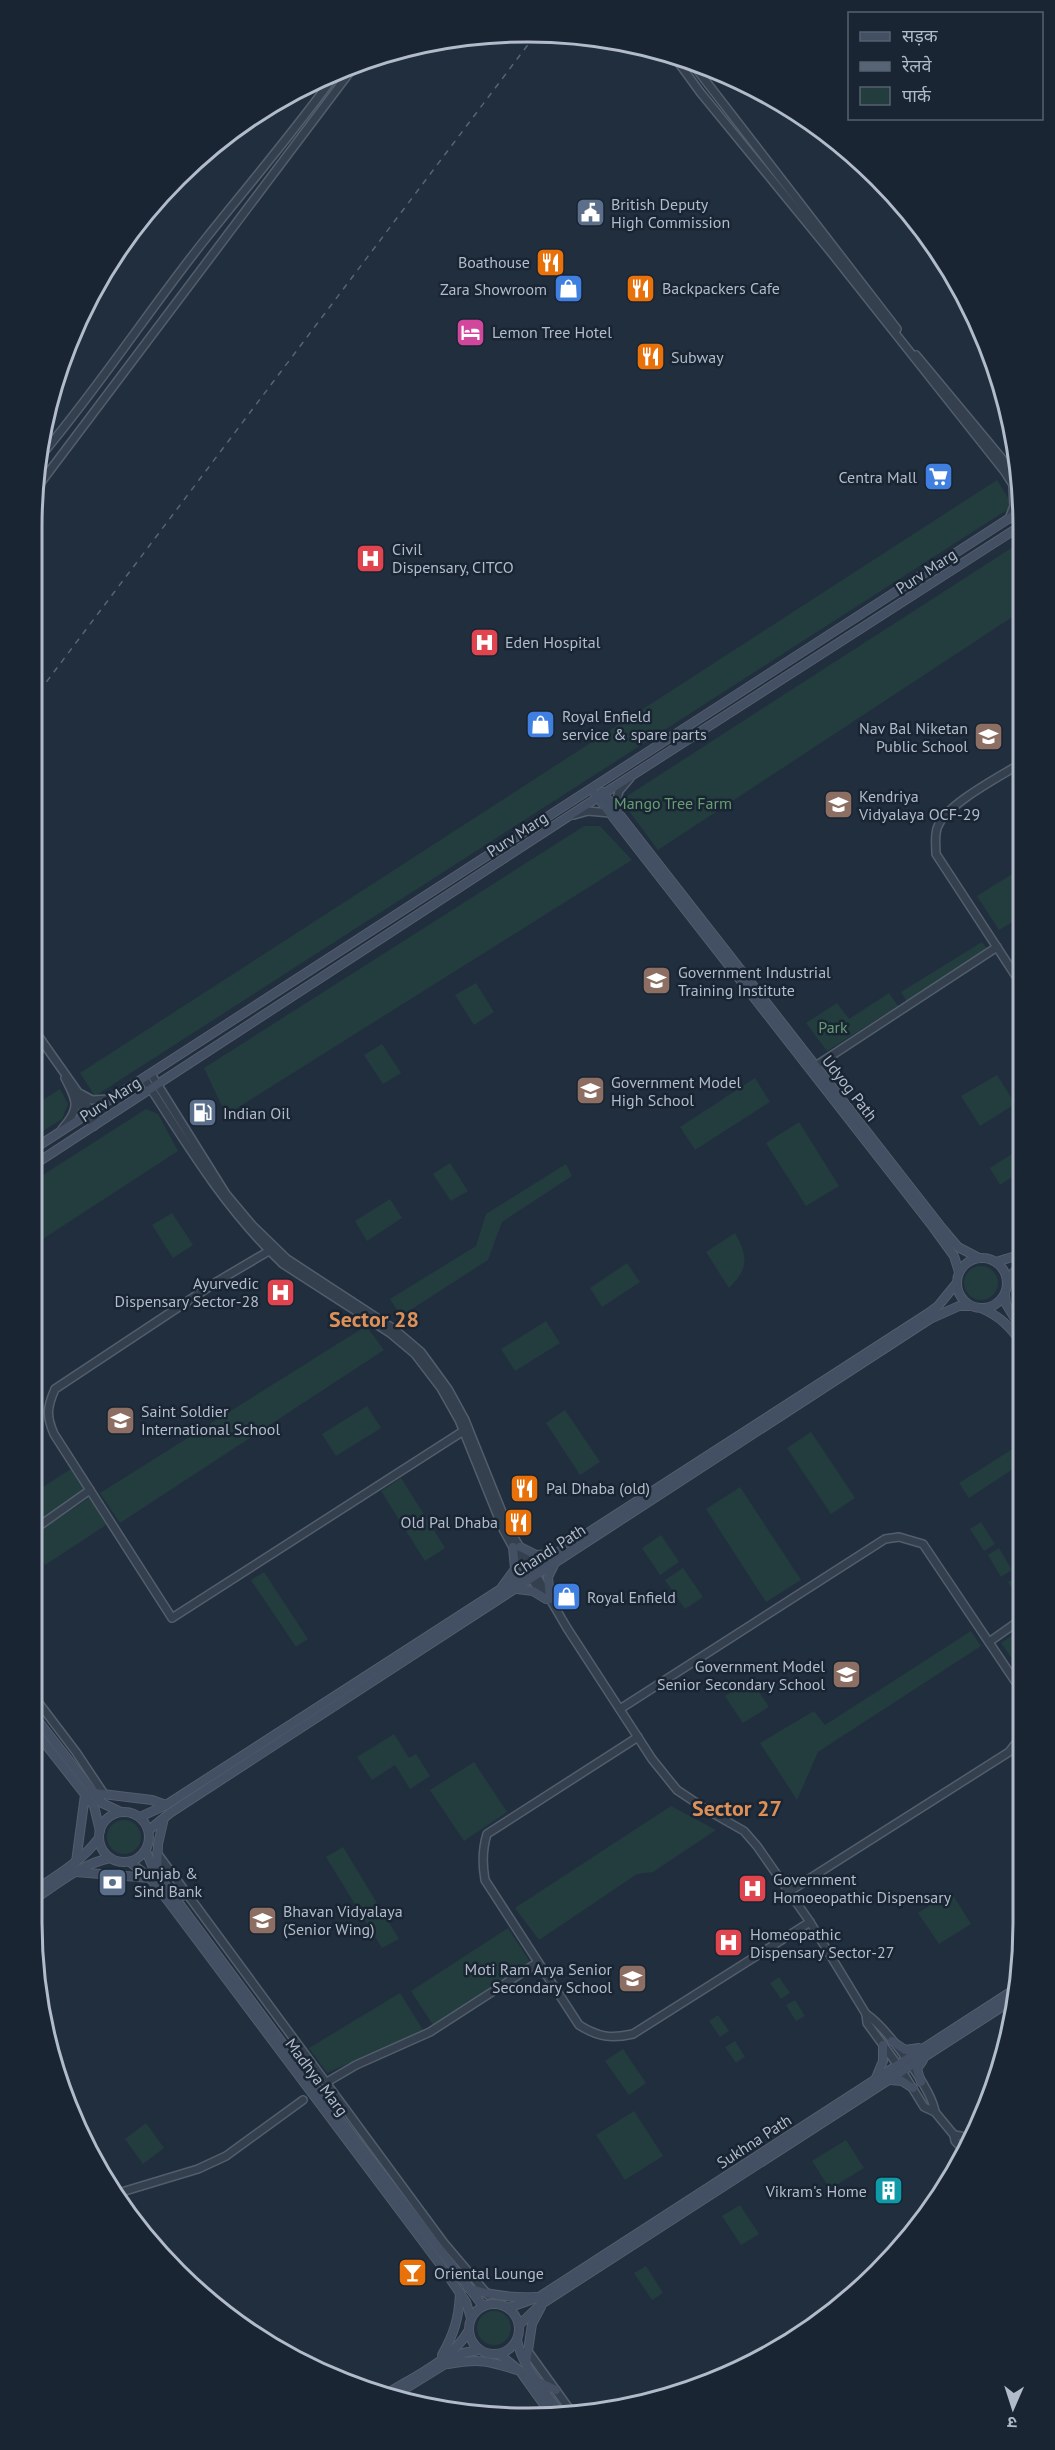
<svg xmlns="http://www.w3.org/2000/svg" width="1055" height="2450" font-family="'PT Sans','Noto Sans Devanagari',sans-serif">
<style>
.green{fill:#233d3f}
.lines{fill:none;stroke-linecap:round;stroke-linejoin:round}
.tertiary-casing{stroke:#535e6c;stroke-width:10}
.secondary-casing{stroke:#535e6c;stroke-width:10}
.tertiary{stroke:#35404e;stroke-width:7}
.secondary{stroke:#434f62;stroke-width:8}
.rail{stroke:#576476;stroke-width:1.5;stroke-dasharray:6 6;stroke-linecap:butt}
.labels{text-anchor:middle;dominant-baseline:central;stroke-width:5;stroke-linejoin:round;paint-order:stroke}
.poi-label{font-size:16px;fill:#b1bbca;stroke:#1a2533;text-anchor:start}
.street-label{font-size:16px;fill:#b1bbca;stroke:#1a2533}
.park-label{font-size:16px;fill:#669d72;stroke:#1a2533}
.district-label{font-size:22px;font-weight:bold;fill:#dd9058;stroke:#1a2533}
.rim{fill:none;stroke:#b1bbca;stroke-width:3}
</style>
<rect width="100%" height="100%" fill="#212e3e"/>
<g class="green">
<path d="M997,480L1013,506L95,1096L80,1073Z"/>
<path d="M1019,543L1020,612L658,850L626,807L627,796Z"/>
<path d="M584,826H600L632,860L226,1115L204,1068Z"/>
<path d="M1020,869L1021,917L999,930L977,896Z"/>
<path d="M982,942L988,950L907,1002L901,992Z"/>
<path d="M476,983L494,1012L474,1025L455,995Z"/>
<path d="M889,993L898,1006L827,1051L806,1023L837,1003L849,1019Z"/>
<path d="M382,1044L401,1073L383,1084L364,1055Z"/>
<path d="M997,1075L1015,1104L980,1126L961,1096Z"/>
<path d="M755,1078L770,1102L695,1150L680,1127Z"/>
<path d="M60,1089L68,1104L62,1119L32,1138V1107Z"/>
<path d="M146,1109L158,1114L178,1151L32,1246V1182Z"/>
<path d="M799,1122L839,1186L806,1206L766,1143Z"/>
<path d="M1021,1148V1171L1000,1185L990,1168Z"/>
<path d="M450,1163L468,1191L451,1201L433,1174Z"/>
<path d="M566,1164L572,1176L502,1222L488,1260L401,1316L390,1299L476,1246L486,1214Z"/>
<path d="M390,1199L402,1218L367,1241L355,1221Z"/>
<path d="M172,1213L193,1245L173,1258L152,1225Z"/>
<path d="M735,1233C748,1257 749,1268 729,1288L706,1252Z"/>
<path d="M627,1263L640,1282L602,1307L590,1288Z"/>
<circle cx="981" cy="1283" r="17"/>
<path d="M546,1321L560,1343L515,1371L501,1349Z"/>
<path d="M366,1326L384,1350L120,1523L100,1493Z"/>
<path d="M367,1406L381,1428L336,1456L322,1434Z"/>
<path d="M565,1410L600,1462L580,1475L546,1423Z"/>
<path d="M811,1432L855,1498L831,1514L787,1448Z"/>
<path d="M1022,1443V1463L969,1498L959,1483Z"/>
<path d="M71,1469L84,1490L32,1526V1494Z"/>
<path d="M401,1478L445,1548L425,1561L381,1491Z"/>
<path d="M740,1487L801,1580L766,1602L706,1509Z"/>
<path d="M89,1498L106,1525L45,1565L32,1547V1536Z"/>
<path d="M981,1522L995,1544L984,1551L970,1529Z"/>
<path d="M661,1535L679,1562L660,1575L642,1548Z"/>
<path d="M999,1548L1012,1570L1001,1577L988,1555Z"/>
<path d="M683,1568L703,1597L685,1609L665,1580Z"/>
<path d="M264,1572L308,1639L296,1647L251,1580Z"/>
<path d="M1018,1576L1023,1584L1022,1604L1008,1582Z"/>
<path d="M1023,1627V1669L1021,1671L1001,1643Z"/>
<path d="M971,1631L981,1646L818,1752L797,1800L760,1743L814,1711L825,1725Z"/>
<path d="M751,1680L769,1707L743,1723L725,1696Z"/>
<path d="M394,1734L409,1758L416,1754L430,1776L410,1789L395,1765L372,1780L357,1757Z"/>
<path d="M474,1762L507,1812L464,1841L430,1790Z"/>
<path d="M671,1806L716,1830L653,1872L637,1874L539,1940L515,1908Z"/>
<circle cx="124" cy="1837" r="17"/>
<path d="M343,1847L399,1939L382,1948L326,1857Z"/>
<path d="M951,1892L971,1924L939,1944L918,1913Z"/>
<path d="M508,1928L530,1962L433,2025L411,1991Z"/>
<path d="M779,1977L790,1993L781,1999L770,1983Z"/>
<path d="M400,1993L423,2030L327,2073L309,2048Z"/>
<path d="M795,2000L805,2016L796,2021L786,2005Z"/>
<path d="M718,2015L729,2031L720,2037L709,2021Z"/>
<path d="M735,2041L745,2057L736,2063L725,2047Z"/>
<path d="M623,2049L646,2083L629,2095L605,2061Z"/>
<path d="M634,2111L663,2156L625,2180L596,2135Z"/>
<path d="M146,2123L164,2148L143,2164L125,2139Z"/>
<path d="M846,2140L864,2168L830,2189L812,2161Z"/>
<path d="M740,2205L759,2234L741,2245L722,2216Z"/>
<path d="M646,2266L663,2293L652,2300L634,2273Z"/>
<circle cx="494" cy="2328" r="17"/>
</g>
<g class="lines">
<defs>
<g id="tertiary">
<path d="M673,55L700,92L830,251L1005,472L1019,494"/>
<path d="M688,58L897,329"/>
<path d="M916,355L1019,479"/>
<path d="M44,452C102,383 151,307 207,237C251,182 297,128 338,71"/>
<path d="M39,485L356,64"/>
<path d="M1009,519L1014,506L1013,487"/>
<path d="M1020,764C999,777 947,804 938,826C934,834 936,845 936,854L1021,984"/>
<path d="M615,808L619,791L630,778"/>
<path d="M574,815L588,811L610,813"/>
<path d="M32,1027L99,1122"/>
<path d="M811,1069L997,947"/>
<path d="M151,1074L226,1194L252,1225L287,1259L394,1329L421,1352L448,1389L465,1420L508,1527L567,1628L652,1759L677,1790L707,1810L744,1831L757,1846L810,1922L866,2014C886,2027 932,2089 935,2112"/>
<path d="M144,1078C187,1145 225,1209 283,1264L390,1333L415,1354L441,1388L459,1420L503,1529L527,1573L543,1595"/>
<path d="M81,1094L92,1100L110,1099"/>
<path d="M77,1100L94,1126"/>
<path d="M62,1129C81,1108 77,1101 65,1078"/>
<path d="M274,1248L218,1281L55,1389C47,1407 46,1416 54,1434L172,1618L468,1428"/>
<path d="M32,1531L90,1490"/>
<path d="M989,1642L1023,1618"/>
<path d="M32,1694L76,1752L104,1794"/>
<path d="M620,1709L885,1539L899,1537L923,1544L1023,1693"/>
<path d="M638,1737L487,1834C482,1850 482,1863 485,1880L579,2025C598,2037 611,2039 633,2034L810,1922"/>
<path d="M157,1853L444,2243L488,2295"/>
<path d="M790,1891L1009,1752L1023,1734"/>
<path d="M866,2014L867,2023L902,2071L924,2107L935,2112L954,2135L955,2141L965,2152"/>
<path d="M327,2082L356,2065L430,2032L537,1963"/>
<path d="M954,2135L961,2136L969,2145"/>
<path d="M115,2194L198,2169L226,2156L303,2100"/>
<path d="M527,2350L573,2414"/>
</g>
<g id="secondary">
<path d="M602,792L942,1228L958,1247L979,1258"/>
<path d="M595,794L933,1227L954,1256L959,1272"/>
<path d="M32,1150L1019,512"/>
<path d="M32,1166L586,805L1019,527"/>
<circle cx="982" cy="1283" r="25"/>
<path d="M996,1262L1022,1254"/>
<path d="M1007,1279L1022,1264"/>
<path d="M1005,1294L1006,1304L1022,1330"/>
<path d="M983,1309C1001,1317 1010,1327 1022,1343"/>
<path d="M520,1547L536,1555L552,1554"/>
<path d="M502,1587L515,1569L513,1547"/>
<path d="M517,1589L533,1591L546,1599"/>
<path d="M550,1599L548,1577L554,1565"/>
<path d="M32,1713L102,1803L121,1812"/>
<path d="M32,1727L94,1806L100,1831"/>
<path d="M94,1793L152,1800L166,1805"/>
<circle cx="124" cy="1837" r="25"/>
<path d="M140,1817L166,1805L927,1314L938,1306L956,1284"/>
<path d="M149,1830L170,1813L930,1319L959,1306H970"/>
<path d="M146,1851L153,1868L303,2071L483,2306"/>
<path d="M76,1862L85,1795"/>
<path d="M130,1862L150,1878L168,1901L440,2264L466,2302L471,2318"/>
<path d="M76,1872L150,1878"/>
<path d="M157,1872L158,1844L164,1818"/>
<path d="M32,1892C56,1876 81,1862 99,1838"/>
<path d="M175,1897L187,1895"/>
<path d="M32,1901C56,1885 81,1864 110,1858"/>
<path d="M892,2041L905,2050L919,2048"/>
<path d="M876,2078L883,2061V2045"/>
<path d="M890,2080L902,2081L913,2088"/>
<path d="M921,2082L917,2069L923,2060"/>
<path d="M468,2288C491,2296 512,2298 536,2297"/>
<circle cx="494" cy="2329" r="25"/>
<path d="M508,2308L539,2297L1012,1991"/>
<path d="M519,2325L540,2305L1011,2001"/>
<path d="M517,2340C522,2367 544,2390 560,2413"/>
<path d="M499,2354L520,2371L550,2413"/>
<path d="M442,2355C454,2334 459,2318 460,2293"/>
<path d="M448,2364C481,2358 489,2361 520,2371"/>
<path d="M526,2364L532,2324L541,2307"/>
<path d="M539,2382L556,2390"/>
<path d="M388,2393C415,2376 453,2359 469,2330"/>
<path d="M395,2395L463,2353L479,2350"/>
</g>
</defs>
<use href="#tertiary" class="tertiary-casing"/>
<use href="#secondary" class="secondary-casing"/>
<use href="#tertiary" class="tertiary"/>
<use href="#secondary" class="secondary"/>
<path class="rail" d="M32,701L536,34"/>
</g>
<defs>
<symbol id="civic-square" viewBox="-11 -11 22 22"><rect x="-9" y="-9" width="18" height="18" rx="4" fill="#5c6f8a" stroke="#1a2533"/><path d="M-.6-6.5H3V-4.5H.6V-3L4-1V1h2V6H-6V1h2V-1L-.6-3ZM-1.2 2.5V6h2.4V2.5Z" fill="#fff"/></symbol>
<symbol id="restaurant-square" viewBox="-11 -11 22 22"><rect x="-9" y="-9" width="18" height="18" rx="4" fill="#e8710a" stroke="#1a2533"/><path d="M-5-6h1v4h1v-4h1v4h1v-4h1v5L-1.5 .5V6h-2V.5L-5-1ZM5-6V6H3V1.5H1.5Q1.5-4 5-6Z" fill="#fff"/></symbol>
<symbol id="shop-square" viewBox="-11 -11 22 22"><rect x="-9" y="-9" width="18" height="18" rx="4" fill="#3f7fe0" stroke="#1a2533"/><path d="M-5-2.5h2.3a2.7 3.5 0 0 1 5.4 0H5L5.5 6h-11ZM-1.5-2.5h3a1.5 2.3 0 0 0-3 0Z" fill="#fff"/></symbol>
<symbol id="hotel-square" viewBox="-11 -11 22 22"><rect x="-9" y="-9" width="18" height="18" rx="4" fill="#d1479c" stroke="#1a2533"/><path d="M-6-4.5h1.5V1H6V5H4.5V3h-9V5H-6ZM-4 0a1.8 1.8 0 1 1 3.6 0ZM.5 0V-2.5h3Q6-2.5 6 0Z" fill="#fff"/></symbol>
<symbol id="supermarket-square" viewBox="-11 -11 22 22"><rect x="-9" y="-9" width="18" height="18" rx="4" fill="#3f7fe0" stroke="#1a2533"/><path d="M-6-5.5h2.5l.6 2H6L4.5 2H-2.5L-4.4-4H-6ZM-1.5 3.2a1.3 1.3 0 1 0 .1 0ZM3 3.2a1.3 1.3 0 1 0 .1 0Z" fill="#fff"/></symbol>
<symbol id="hospital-square" viewBox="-11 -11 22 22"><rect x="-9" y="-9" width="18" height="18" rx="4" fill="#e0444e" stroke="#1a2533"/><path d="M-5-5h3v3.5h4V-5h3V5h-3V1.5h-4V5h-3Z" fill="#fff"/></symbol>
<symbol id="school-square" viewBox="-11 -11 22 22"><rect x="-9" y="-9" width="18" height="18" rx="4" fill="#8d6e63" stroke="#1a2533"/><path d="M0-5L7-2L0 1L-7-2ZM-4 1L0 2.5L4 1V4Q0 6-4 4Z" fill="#fff"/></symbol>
<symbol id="university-square" viewBox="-11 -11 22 22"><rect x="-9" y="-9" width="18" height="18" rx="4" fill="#8d6e63" stroke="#1a2533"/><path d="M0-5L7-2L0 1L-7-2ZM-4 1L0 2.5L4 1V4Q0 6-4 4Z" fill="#fff"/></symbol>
<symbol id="fuel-square" viewBox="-11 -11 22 22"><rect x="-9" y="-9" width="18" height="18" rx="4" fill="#5c6f8a" stroke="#1a2533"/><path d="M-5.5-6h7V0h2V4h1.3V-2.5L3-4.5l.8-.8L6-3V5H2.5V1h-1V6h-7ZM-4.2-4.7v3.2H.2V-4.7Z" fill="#fff"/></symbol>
<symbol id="bank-square" viewBox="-11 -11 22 22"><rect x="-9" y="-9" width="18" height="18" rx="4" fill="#5c6f8a" stroke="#1a2533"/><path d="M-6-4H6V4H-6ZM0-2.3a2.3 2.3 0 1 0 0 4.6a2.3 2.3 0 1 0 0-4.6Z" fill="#fff"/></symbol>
<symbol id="building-square" viewBox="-11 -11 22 22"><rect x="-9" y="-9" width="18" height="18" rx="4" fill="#0f9aa8" stroke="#1a2533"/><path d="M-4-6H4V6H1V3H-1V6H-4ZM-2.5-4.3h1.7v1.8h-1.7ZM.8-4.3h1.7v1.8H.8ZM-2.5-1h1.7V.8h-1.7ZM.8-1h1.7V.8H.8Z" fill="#fff"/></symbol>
<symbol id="bar-square" viewBox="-11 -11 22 22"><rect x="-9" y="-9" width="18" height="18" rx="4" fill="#e8710a" stroke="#1a2533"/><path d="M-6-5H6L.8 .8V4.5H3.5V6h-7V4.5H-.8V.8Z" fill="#fff"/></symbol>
</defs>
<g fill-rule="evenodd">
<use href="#civic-square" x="574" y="196" width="33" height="33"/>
<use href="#restaurant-square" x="534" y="246" width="33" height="33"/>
<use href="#restaurant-square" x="624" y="272" width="33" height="33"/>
<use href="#shop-square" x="552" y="272" width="33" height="33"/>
<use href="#hotel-square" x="454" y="316" width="33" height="33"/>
<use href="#restaurant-square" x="634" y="340" width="33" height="33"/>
<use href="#supermarket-square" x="922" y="460" width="33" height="33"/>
<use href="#hospital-square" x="354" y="542" width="33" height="33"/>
<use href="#hospital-square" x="468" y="626" width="33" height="33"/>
<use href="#shop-square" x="524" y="708" width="33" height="33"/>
<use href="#school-square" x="972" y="720" width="33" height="33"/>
<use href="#school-square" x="822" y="788" width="33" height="33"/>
<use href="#university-square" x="640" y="964" width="33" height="33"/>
<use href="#school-square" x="574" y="1074" width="33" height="33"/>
<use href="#fuel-square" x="186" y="1096" width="33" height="33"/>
<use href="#hospital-square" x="264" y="1276" width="33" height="33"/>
<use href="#school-square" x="104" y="1404" width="33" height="33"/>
<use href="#restaurant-square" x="508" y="1472" width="33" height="33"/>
<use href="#restaurant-square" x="502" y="1506" width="33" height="33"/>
<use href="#shop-square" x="550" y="1580" width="33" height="33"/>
<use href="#school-square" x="830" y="1658" width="33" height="33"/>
<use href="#bank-square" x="96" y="1866" width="33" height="33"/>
<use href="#hospital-square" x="736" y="1872" width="33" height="33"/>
<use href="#school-square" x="246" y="1904" width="33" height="33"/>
<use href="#hospital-square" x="712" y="1926" width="33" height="33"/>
<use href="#school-square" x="616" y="1962" width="33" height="33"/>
<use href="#building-square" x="872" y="2174" width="33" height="33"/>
<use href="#bar-square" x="396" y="2256" width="33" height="33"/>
</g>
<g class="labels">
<g class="poi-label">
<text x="611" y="204">British Deputy<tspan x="611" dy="18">High Commission</tspan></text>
<text x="530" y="262" text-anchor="end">Boathouse</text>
<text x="662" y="288">Backpackers Cafe</text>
<text x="547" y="289" text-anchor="end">Zara Showroom</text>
<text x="492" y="332">Lemon Tree Hotel</text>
<text x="671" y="357">Subway</text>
<text x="917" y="477" text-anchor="end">Centra Mall</text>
<text x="392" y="549">Civil<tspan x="392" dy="18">Dispensary, CITCO</tspan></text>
<text x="505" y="642">Eden Hospital</text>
<text x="562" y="716">Royal Enfield<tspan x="562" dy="18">service &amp; spare parts</tspan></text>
<text x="968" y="728" text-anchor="end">Nav Bal Niketan<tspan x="968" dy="18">Public School</tspan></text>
<text x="859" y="796">Kendriya<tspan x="859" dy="18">Vidyalaya OCF-29</tspan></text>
<text x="678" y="972">Government Industrial<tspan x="678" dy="18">Training Institute</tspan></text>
<text x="611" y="1082">Government Model<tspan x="611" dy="18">High School</tspan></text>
<text x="223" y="1113">Indian Oil</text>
<text x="259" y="1283" text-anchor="end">Ayurvedic<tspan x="259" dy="18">Dispensary Sector-28</tspan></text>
<text x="141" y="1411">Saint Soldier<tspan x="141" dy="18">International School</tspan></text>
<text x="546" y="1488">Pal Dhaba (old)</text>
<text x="498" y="1522" text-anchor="end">Old Pal Dhaba</text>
<text x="587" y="1597">Royal Enfield</text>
<text x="825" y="1666" text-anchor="end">Government Model<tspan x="825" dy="18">Senior Secondary School</tspan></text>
<text x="134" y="1873">Punjab &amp;<tspan x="134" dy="18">Sind Bank</tspan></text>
<text x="773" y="1879">Government<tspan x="773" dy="18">Homoeopathic Dispensary</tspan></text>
<text x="283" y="1911">Bhavan Vidyalaya<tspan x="283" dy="18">(Senior Wing)</tspan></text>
<text x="750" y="1934">Homeopathic<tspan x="750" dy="18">Dispensary Sector-27</tspan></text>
<text x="612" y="1969" text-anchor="end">Moti Ram Arya Senior<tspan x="612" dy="18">Secondary School</tspan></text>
<text x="867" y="2191" text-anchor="end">Vikram's Home</text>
<text x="434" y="2273">Oriental Lounge</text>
</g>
<g class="street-label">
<text transform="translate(926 571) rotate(-33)">Purv Marg</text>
<text transform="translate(517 834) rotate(-33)">Purv Marg</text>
<text transform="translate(850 1088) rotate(52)">Udyog Path</text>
<text transform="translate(110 1099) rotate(-33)">Purv Marg</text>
<text transform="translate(549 1550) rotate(-33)">Chandi Path</text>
<text transform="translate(317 2077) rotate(53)">Madhya Marg</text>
<text transform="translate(754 2141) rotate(-33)">Sukhna Path</text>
</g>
<g class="park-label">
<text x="673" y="803">Mango Tree Farm</text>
<text x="833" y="1027">Park</text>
</g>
<g class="district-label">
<text x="374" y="1319">Sector 28</text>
<text x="737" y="1808">Sector 27</text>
</g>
</g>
<path d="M0 0H1055V2450H0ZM527 42H528A485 485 0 0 1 1013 527V1923A485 485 0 0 1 528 2408H527A485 485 0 0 1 42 1923V527A485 485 0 0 1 527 42Z" fill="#1a2533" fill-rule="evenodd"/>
<path class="rim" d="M527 42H528A485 485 0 0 1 1013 527V1923A485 485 0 0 1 528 2408H527A485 485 0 0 1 42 1923V527A485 485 0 0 1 527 42Z"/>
<rect x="848" y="12" width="195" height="108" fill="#1a2533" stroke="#56616f" stroke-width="1.5"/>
<rect x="860" y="32" width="30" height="9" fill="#434f62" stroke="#56616f" stroke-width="1.5"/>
<text x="902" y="42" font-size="18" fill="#b1bbca">सड़क</text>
<rect x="860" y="62" width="30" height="9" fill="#576476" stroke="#56616f" stroke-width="1.5"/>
<text x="902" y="72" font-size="18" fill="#b1bbca">रेलवे</text>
<rect x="860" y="87" width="30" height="18" fill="#233d3f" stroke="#56616f" stroke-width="1.5"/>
<text x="902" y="102" font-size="18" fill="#b1bbca">पार्क</text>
<g transform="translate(1013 2408) rotate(183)" stroke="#1a2533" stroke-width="4.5" paint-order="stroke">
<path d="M0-4.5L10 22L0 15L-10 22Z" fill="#b1bbca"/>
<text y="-9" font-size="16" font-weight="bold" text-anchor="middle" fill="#b1bbca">उ</text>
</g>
</svg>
